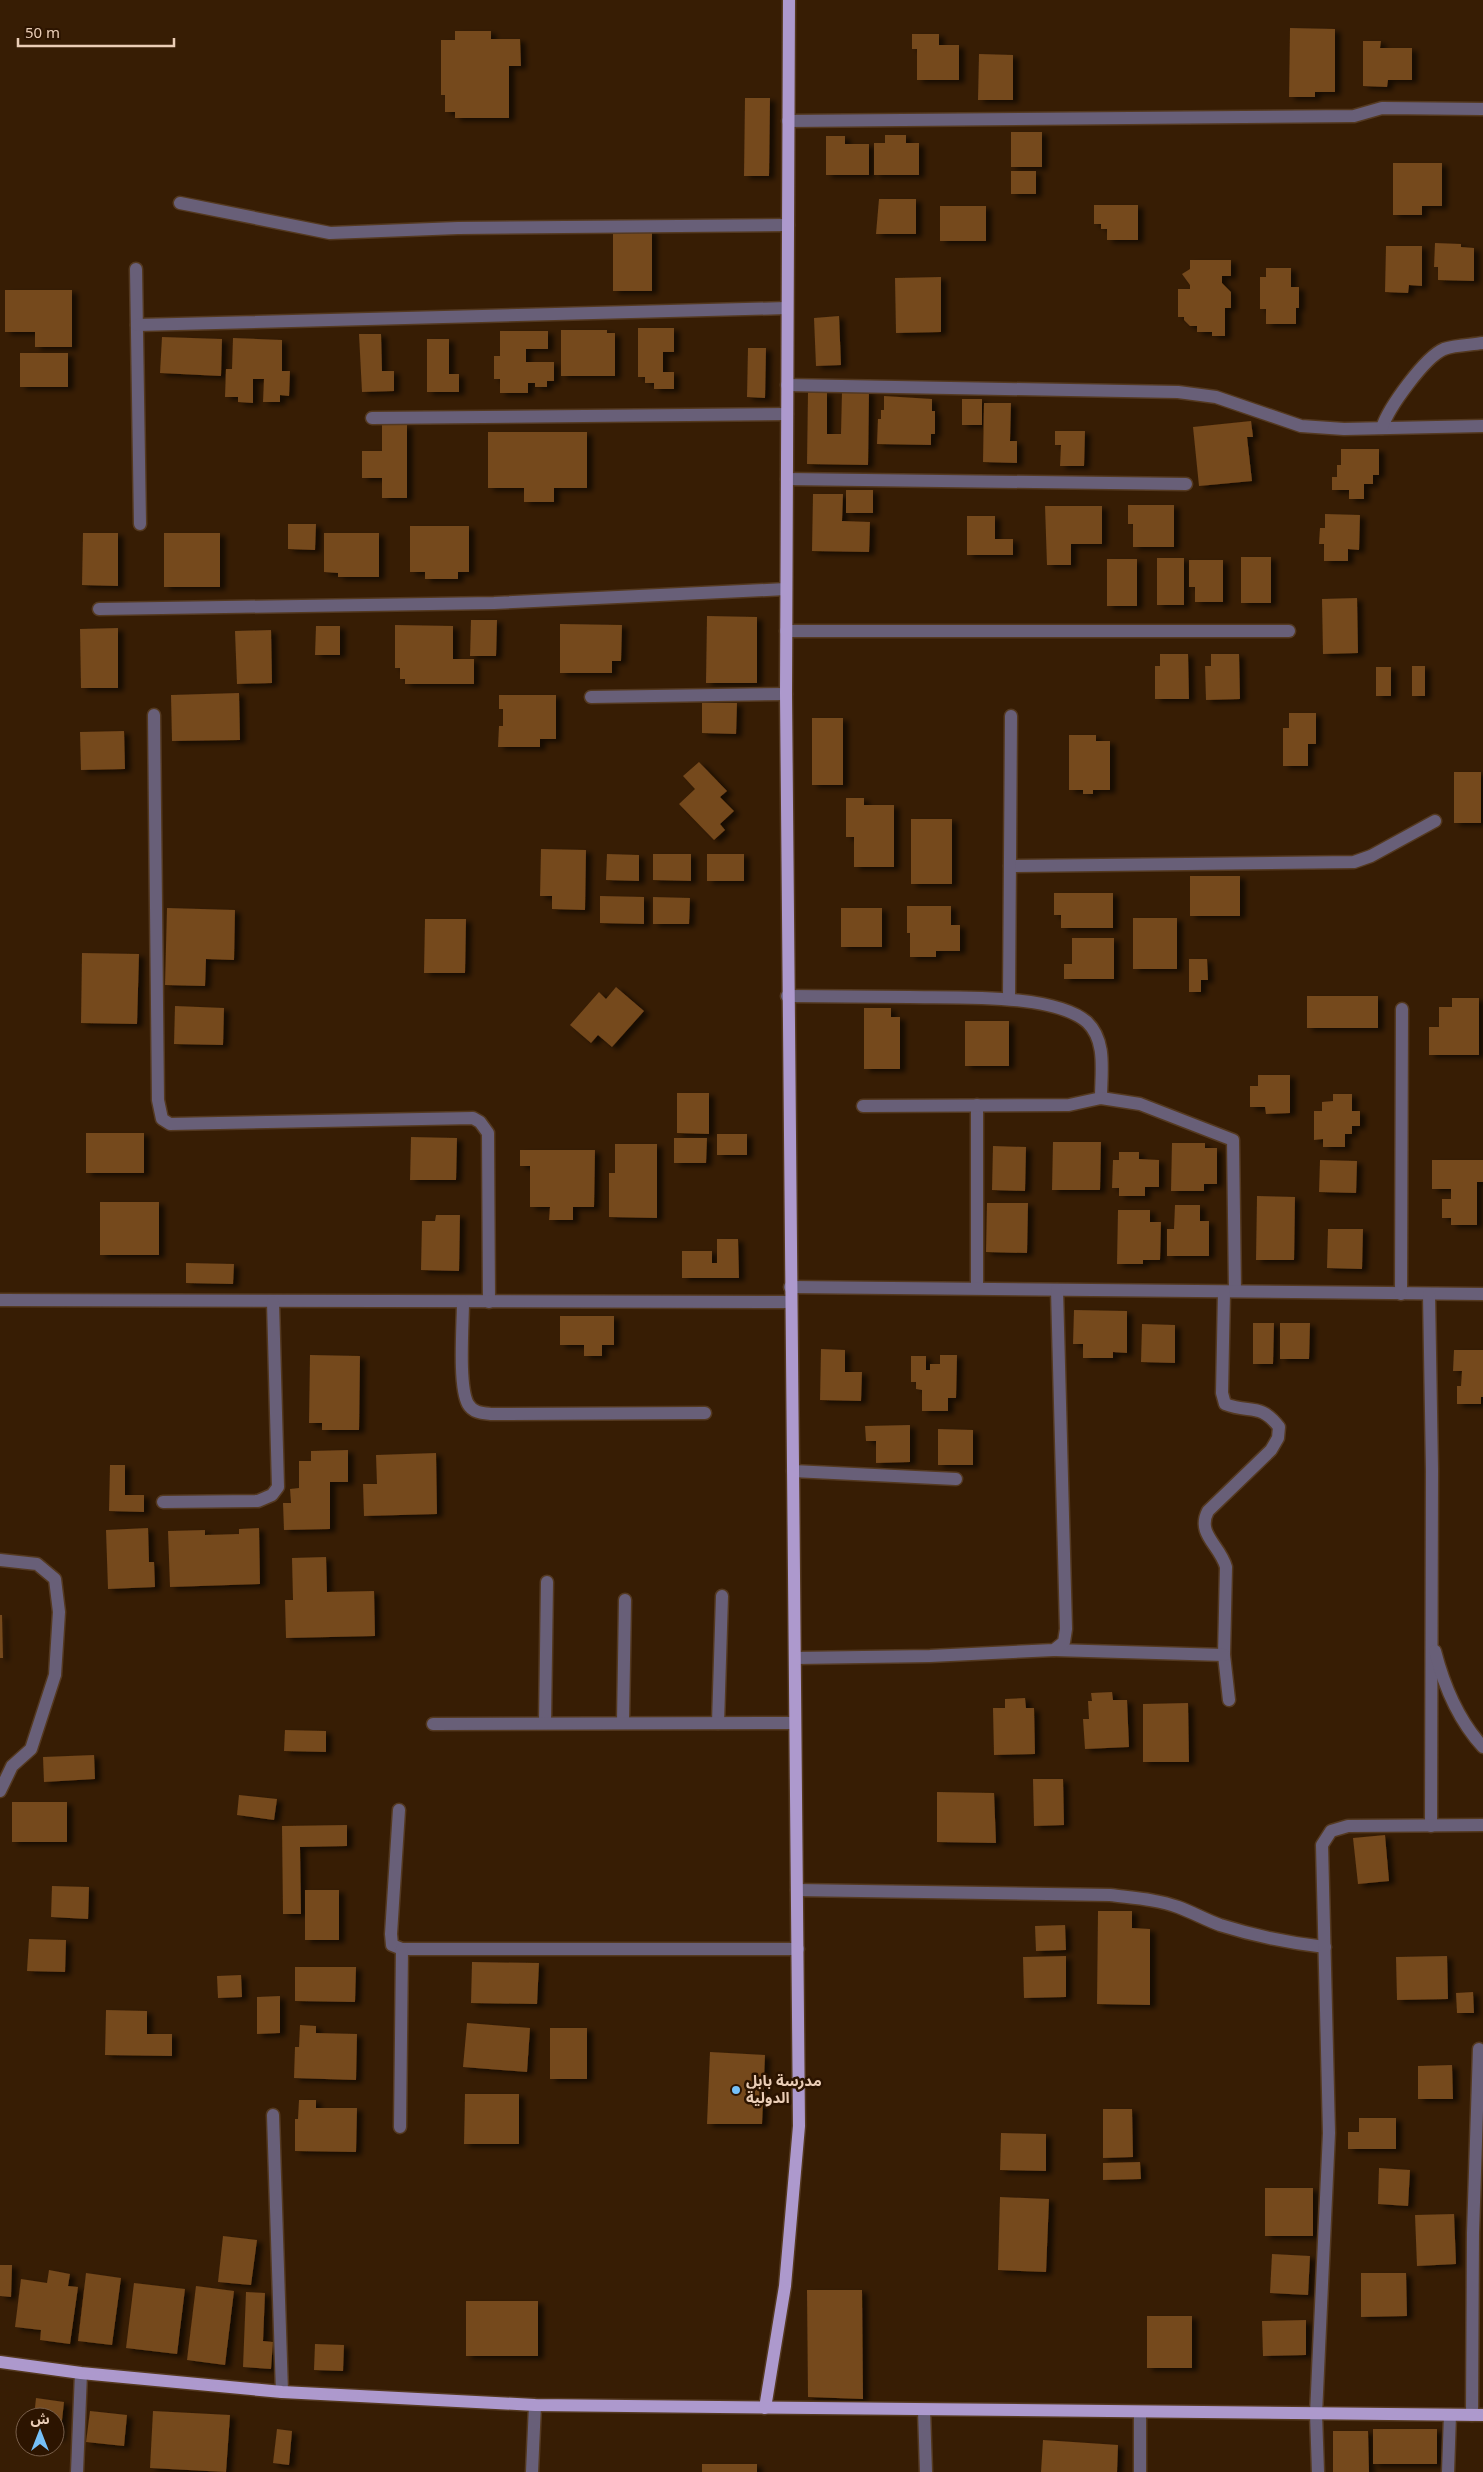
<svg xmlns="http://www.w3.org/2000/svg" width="1483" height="2472" font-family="Georgia,'Noto Sans Arabic',serif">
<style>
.building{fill:#74481c;filter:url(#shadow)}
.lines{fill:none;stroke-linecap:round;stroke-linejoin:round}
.minor-casing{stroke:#543920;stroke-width:15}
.major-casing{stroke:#543920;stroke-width:15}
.minor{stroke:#685f78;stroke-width:12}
.major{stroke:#ad99cd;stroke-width:12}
.poi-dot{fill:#76c0f7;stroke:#2c1400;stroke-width:2}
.labels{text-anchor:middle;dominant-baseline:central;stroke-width:5;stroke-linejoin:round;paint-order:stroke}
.poi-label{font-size:15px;font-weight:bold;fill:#eacdb6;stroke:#2c1400;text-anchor:start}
</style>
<defs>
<filter id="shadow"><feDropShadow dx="5.5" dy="3" stdDeviation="2.5" flood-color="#0009"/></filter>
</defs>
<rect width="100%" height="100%" fill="#371d04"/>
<g class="building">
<path d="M1290,28L1335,29V92H1315V97H1289Z"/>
<path d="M455,31H491V39H520L521,66H509V118H455V112H445V95H441V40H455Z"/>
<path d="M912,34H939V45H959V80H917V49H912Z"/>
<path d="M1363,41H1381L1380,48H1412V80H1388L1387,87L1363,86Z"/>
<path d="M979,54L1013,55V100H978Z"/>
<path d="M745,98H770L769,176H744Z"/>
<rect x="1011" y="132" width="31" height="35"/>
<path d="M885,135H906V143H919V175H874V143H885Z"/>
<path d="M826,136H845V144H869V175H826Z"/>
<path d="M1393,163H1442V206H1422V215H1393Z"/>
<rect x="1011" y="171" width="25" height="23"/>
<path d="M879,199H916V234H876Z"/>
<path d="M1094,205H1138V240H1107V229H1101V224H1094Z"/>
<rect x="940" y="206" width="46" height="35"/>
<rect x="613" y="230" width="39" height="61"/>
<path d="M1435,243L1461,244V247L1474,248V281L1438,280V267H1434Z"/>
<path d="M1386,246H1422V286L1409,285L1408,293L1385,292Z"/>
<path d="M1190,260H1231V276H1222V283L1231,292V308H1225V336H1212V332H1197V326H1190L1184,320V317H1178V289H1190V285L1182,274L1190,269Z"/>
<path d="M1266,268H1291V287H1299V308H1296V324H1266V309H1260V277H1266Z"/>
<path d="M941,277V332L896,333L895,278Z"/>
<path d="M5,290H72V347H35V332H5Z"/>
<path d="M839,316L841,365L816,366L814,318Z"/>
<path d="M638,328H674V352H663V372H674V389H654V383H645V377H638Z"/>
<path d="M561,330H607V333H615V376H561Z"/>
<path d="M500,331H548V349H526V362H554V381H547V387H535V383H528V393H500V379H494V356H500Z"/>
<path d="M359,334H381L382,371H394V391L362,392Z"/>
<path d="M162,337L222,339L221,376L160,373Z"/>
<path d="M233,338L282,340V371H290L289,396L280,395V402H263L264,379H253V403L238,402V397H225L226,369H232Z"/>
<path d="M427,339H449V374H459V392H427Z"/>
<path d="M748,348H766L765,398L747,397Z"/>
<rect x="20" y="353" width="48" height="34"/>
<path d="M842,391H869L868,465L807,464L808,392H827V434H841Z"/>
<path d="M884,396L932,399V411H935V434H931V445L877,444L878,419H881V410H884Z"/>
<rect x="962" y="399" width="20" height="26"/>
<path d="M984,403H1011L1010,441H1017V463L983,462Z"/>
<path d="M1251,421L1253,437H1247L1252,481L1199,486L1193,427Z"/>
<path d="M382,425H407V498H382V478H362V451H382Z"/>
<path d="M1055,431H1085L1084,466H1060L1061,445H1055Z"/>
<path d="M488,432H587V488H554V502H524V488H488Z"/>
<path d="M1341,449H1379V475H1373V484H1364V499H1349V490H1332V477H1337V465H1341Z"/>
<rect x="846" y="490" width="27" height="23"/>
<path d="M813,494H843L842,521L870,522L869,552L812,551Z"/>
<path d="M1128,505H1174V547H1133V524H1128Z"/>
<path d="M1045,506H1102V544H1071V565H1047Z"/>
<path d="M1325,514L1360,515L1359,550L1348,549V561H1324V544H1319L1320,528H1325Z"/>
<path d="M967,516H995V539H1013V555H967Z"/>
<path d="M288,524H316L315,550L288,549Z"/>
<path d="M410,526H469V572H458V579H425V572H410Z"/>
<path d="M83,533H118V586L82,585Z"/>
<rect x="164" y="533" width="56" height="54"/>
<path d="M324,533H379V577H338V573L324,572Z"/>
<rect x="1241" y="557" width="30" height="46"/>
<rect x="1157" y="558" width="27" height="47"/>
<rect x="1107" y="559" width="30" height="47"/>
<path d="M1189,560H1223V602H1195V587H1189Z"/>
<path d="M1357,598L1358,653L1323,654L1322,599Z"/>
<path d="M707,616L757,617V683H706Z"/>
<path d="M471,620H497L496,656H470Z"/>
<path d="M560,624L622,625L621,661H612V673H560Z"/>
<path d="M395,625L453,626V659H474V684H405V679H400V668H395Z"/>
<path d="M316,626H340V655H315Z"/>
<path d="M118,628V688H81L80,629Z"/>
<path d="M271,630L272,683L237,684L235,631Z"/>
<path d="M1160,654H1188L1189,699H1155V666H1160Z"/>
<path d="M1211,654H1239L1240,699L1206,700L1205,666H1211Z"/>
<rect x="1412" y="666" width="13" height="30"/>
<rect x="1376" y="667" width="15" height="29"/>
<path d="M239,693L240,740L172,741L171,695Z"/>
<path d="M499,695H556V739H540V747H498L499,726H503V709H499Z"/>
<path d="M702,703H737L736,734L702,733Z"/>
<path d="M1289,713H1316V744H1308V766H1283V728H1289Z"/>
<rect x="812" y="718" width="31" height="67"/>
<path d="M124,731L125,769L81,770L80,732Z"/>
<path d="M1069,735H1096V741H1110V790H1093V794H1083V790H1069Z"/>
<path d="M699,762L727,791L720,797L734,811L720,824L725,830L714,840L679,804L695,789L683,776Z"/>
<rect x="1454" y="772" width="27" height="51"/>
<path d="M846,798H864V805H894V867H854V837H846Z"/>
<rect x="911" y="819" width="41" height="65"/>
<path d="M541,849L586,850L585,910L552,909V896H540Z"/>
<path d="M607,854L639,855V881L606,880Z"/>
<path d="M653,854H691V881L653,880Z"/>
<rect x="707" y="854" width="37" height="27"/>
<rect x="1190" y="876" width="50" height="40"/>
<path d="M1054,893H1113V928H1061V915H1054Z"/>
<path d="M600,896L644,897V924L600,923Z"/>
<path d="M653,897L690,898L689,924H653Z"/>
<path d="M907,906H951V925H960V951H936V957H910V933H907Z"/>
<path d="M167,908L235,910L234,960L206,959L205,986L165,985Z"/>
<rect x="841" y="908" width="41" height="39"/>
<rect x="1133" y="918" width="44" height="51"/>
<path d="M425,919H466L465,973H424Z"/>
<path d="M1072,938H1114V979H1064V964H1072Z"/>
<path d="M82,953L139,954L137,1024L81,1023Z"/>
<path d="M1189,959H1207L1208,980H1201V992H1189Z"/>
<path d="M616,987L644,1011L612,1047L598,1035L591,1043L570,1025L599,992L606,999Z"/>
<rect x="1307" y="996" width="71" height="32"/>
<path d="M1452,998H1479V1055H1429V1027H1439V1007H1452Z"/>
<path d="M175,1006L224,1008L223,1045L174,1044Z"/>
<path d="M864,1008H891V1017H900V1069H864Z"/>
<rect x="965" y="1021" width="44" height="45"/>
<path d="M1258,1075H1290V1113L1266,1114L1265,1107H1250V1086H1258Z"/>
<path d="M677,1093H709V1134L677,1133Z"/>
<path d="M1333,1094H1352V1111H1360V1126H1352V1134H1345V1147H1323V1139L1314,1140V1111H1322V1102L1333,1101Z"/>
<rect x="86" y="1133" width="58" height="40"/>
<rect x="717" y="1134" width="30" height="21"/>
<path d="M411,1137L457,1138L456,1180H410Z"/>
<path d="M674,1138H707L706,1163H674Z"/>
<path d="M1053,1142H1101L1100,1190H1052Z"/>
<path d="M1172,1143H1205V1148H1217V1184H1204V1191H1171Z"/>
<path d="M615,1144H657V1218L609,1217V1173H615Z"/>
<path d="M993,1146L1026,1147L1025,1191L992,1190Z"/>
<path d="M520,1150H595L594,1207H573V1220H549L550,1207H530V1166H520Z"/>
<path d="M1119,1152H1139V1159L1159,1160V1187H1145V1196H1119V1188H1112L1113,1160H1119Z"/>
<path d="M1320,1160L1357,1161L1356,1193L1319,1192Z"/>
<path d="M1432,1160H1483V1182H1477V1225H1451V1218H1442V1199H1451V1189H1432Z"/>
<path d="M1257,1196L1295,1197L1294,1260H1256Z"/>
<rect x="100" y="1202" width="59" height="53"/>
<path d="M987,1203H1028L1027,1253L986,1252Z"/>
<path d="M1175,1205H1200V1221H1209V1256H1167V1229H1174Z"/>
<path d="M1118,1210H1150V1222H1161L1160,1260H1143V1264H1117Z"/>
<path d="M436,1215H460L459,1271L421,1270L422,1221H435Z"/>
<path d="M1328,1229H1363L1362,1269L1327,1268Z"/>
<path d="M717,1239H738L739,1278H682V1251H712V1263H717Z"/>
<path d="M186,1263L234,1264L233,1284L186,1283Z"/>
<path d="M1074,1310L1127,1311V1353L1113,1352V1358H1083V1344H1073Z"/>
<path d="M560,1316H614V1345H602V1356H584V1345H560Z"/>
<path d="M1253,1323H1274L1273,1364H1253Z"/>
<path d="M1280,1323H1310L1309,1359H1280Z"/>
<path d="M1142,1324L1175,1325V1363L1141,1362Z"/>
<path d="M821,1349L845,1350V1372H862L861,1401L820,1400Z"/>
<path d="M1454,1350H1483V1397H1481V1404H1457V1386H1461L1462,1371H1453Z"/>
<path d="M310,1355L360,1356L359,1430H322V1423H309Z"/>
<path d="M940,1355H957L956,1398H948V1411H922V1390L916,1389V1382H911V1356H926V1370H930V1364H940Z"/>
<path d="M910,1425V1462L876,1463V1441H866L865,1426Z"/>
<path d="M938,1429L973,1430V1465H938Z"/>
<path d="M348,1450V1482H330V1529L284,1530L283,1503H291L290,1489L299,1488V1461H311V1451Z"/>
<path d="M436,1453L437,1514L364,1516L363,1484H377L376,1455Z"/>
<path d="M110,1465H125V1495H144V1512L109,1511Z"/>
<path d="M148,1528L149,1562H154L155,1587L108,1589L106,1530Z"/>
<path d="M259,1528L260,1584L170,1587L168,1531L205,1530V1535L239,1534V1529Z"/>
<path d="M326,1557L327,1592L374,1591L375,1636L286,1638L285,1600H293L292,1558Z"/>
<path d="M0,1615H2L3,1658H0Z"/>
<path d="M1112,1692L1113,1700H1127L1129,1747L1085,1749L1083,1719H1089L1088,1701H1092L1091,1693Z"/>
<path d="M1025,1698L1026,1708H1034L1035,1754L994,1755L993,1708H1005V1699Z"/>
<path d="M1188,1703L1189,1762H1143V1704Z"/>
<path d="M285,1730L326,1731V1752L284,1751Z"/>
<path d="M94,1755L95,1779L44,1782L43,1757Z"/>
<path d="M1033,1779H1063L1064,1825L1034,1826Z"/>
<path d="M937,1792L994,1793L996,1843L937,1842Z"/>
<path d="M239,1795L277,1799L274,1820L237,1815Z"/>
<rect x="12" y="1802" width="55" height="40"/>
<path d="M347,1825V1846L300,1847L301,1914H283L282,1826Z"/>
<path d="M1385,1835L1389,1881L1358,1884L1353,1838Z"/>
<path d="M52,1886L89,1887L88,1919L51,1917Z"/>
<rect x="305" y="1890" width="34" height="50"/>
<path d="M1098,1911H1132V1928L1150,1929V2005L1097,2004Z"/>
<path d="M1065,1925L1066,1950L1036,1951L1035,1926Z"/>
<path d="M29,1939L66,1940L65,1972L27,1971Z"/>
<path d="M1066,1956V1997L1024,1998L1023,1957Z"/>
<path d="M1447,1956L1448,1999L1397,2000L1396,1957Z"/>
<path d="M472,1962L539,1963L537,2004L471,2003Z"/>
<path d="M295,1967H356L355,2002L295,2001Z"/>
<path d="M241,1975L242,1997L218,1998L217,1976Z"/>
<path d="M1473,1992L1474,2013H1457L1456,1993Z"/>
<path d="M280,1996V2033L257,2034V1997Z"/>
<path d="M106,2010L147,2011V2034H172V2056L105,2055Z"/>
<path d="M467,2023L530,2028L527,2072L463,2067Z"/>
<path d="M300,2025L316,2026V2033L357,2034L356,2080L294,2078L295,2047H299Z"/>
<rect x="550" y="2028" width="37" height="51"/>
<path d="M710,2052L765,2055L762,2124H707Z"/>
<path d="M1452,2065L1453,2099H1418V2066Z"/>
<path d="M465,2094H519V2144H464Z"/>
<path d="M299,2100H316V2108H357L356,2152L295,2151V2119H298Z"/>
<path d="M1103,2109H1132L1133,2157L1103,2158Z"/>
<path d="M1359,2118H1396V2149H1348V2132H1359Z"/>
<path d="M1001,2133L1046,2134V2171L1000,2170Z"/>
<path d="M1140,2162L1141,2179L1103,2180V2163Z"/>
<path d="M1379,2168L1410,2170L1408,2206L1378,2204Z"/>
<rect x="1265" y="2188" width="48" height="48"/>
<path d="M1000,2197L1049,2199L1046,2272L998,2270Z"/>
<path d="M1454,2214L1456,2264L1417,2266L1415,2215Z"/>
<path d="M223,2236L257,2240L251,2285L218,2282Z"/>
<path d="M1272,2254L1310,2256L1308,2295L1270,2293Z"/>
<path d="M0,2265H12L11,2297L0,2296Z"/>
<path d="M49,2270L70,2274L68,2286L78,2287L70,2344L40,2340L41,2330L15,2327L21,2279L47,2283Z"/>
<path d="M86,2273L121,2278L112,2345L78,2341Z"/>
<path d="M1361,2273H1406L1407,2316L1361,2317Z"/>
<path d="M134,2283L185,2289L177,2354L126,2348Z"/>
<path d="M196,2286L234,2291L225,2365L187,2360Z"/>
<path d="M807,2290H862L863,2399L808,2397Z"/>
<path d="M246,2292L265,2293L263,2341L273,2342L271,2369L243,2367Z"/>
<rect x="466" y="2301" width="72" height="55"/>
<rect x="1147" y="2316" width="45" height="52"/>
<path d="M1306,2320V2355L1263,2356L1262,2321Z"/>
<path d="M315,2344L344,2345L343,2371L314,2370Z"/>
<path d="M36,2398L64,2402L60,2438H55V2417H34Z"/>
<path d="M90,2411L127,2415L124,2446L86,2442Z"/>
<path d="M153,2411L230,2415L226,2472L150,2468Z"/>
<path d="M277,2429L292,2431L289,2465L273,2463Z"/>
<rect x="1373" y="2429" width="64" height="35"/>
<path d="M1333,2431H1368L1369,2472H1333Z"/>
<path d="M1043,2440L1118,2445L1117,2472H1041Z"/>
<rect x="702" y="2464" width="55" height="8"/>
</g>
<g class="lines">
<defs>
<g id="minor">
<path d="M788,121L1354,116L1382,108L1483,109"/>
<path d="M180,203L330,233L458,228L788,225"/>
<path d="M136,269L140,524"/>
<path d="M137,325L787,308"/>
<path d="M787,385L1178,392L1216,397L1301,426L1344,429L1483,426"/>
<path d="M372,418L787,414"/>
<path d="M1382,428C1388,408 1425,357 1444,349C1455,345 1471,345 1483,343"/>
<path d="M787,479L1186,484"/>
<path d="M99,609L494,603L786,589"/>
<path d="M786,631H1289"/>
<path d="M591,697L786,694"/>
<path d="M154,715L158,1100L162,1119L170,1124L473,1118L480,1122L488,1133L489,1302"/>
<path d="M1010,866L1354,862L1371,856L1435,821"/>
<path d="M787,996C828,996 868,997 909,997C953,998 1054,993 1087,1022C1107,1041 1101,1072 1101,1098"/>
<path d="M1009,998L1011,716"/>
<path d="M977,1105V1288"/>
<path d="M863,1106L1069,1105L1101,1098L1140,1104L1233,1140L1235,1291"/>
<path d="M790,1287L1483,1294"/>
<path d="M1224,1292L1222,1393L1225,1404C1250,1414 1260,1402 1279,1427L1278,1438L1271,1450L1208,1511C1196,1534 1220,1545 1226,1567L1224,1655L1229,1700"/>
<path d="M1401,1294L1402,1009"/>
<path d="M1429,1294L1432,1470L1431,1826"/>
<path d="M0,1300L790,1302"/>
<path d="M463,1302C463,1324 458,1386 468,1404C473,1413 483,1413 492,1414L705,1413"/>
<path d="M793,1471L956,1479"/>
<path d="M163,1502L258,1501L272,1495L278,1487L273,1302"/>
<path d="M0,1560L37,1564L55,1579L59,1612L55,1675L31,1749L12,1766L0,1791"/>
<path d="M1054,1650L1224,1655"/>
<path d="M1435,1651C1444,1686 1458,1720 1483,1747"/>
<path d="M796,1658L930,1656L1054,1650L1064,1642L1066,1629L1057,1290"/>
<path d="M545,1722L547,1582"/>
<path d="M623,1722L625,1600"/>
<path d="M718,1723L722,1596"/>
<path d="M433,1724L794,1723"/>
<path d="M399,1810L391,1934L392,1945L402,1949H798"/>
<path d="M797,1890L1110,1895C1133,1898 1156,1899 1178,1907C1192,1912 1206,1920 1220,1925C1255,1936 1289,1943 1325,1947"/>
<path d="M273,2115L282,2392"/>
<path d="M400,2127L402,1949"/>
<path d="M924,2410L926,2472"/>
<path d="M1140,2412V2472"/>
<path d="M1472,2415L1473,2233L1479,2049"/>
<path d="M77,2472L81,2373"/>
<path d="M532,2472L535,2405"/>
<path d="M1318,2472L1316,2414L1329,2133L1322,1845L1331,1831L1348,1826L1483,1825"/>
<path d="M1448,2472L1450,2415"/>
</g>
<g id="major">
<path d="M0,2362L81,2373L282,2392L535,2405L1483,2415"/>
<path d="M765,2408L785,2286L799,2126L786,694L789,0"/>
</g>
</defs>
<use href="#minor" class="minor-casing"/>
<use href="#major" class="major-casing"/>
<use href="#minor" class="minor"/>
<use href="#major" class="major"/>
</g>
<circle class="poi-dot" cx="736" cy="2090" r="5"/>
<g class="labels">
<g class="poi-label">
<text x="746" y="2081">مدرسة بابل<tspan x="746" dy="17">الدولية</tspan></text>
</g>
</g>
<g transform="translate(40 2432)"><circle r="24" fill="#2c1400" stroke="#785e49"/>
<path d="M0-4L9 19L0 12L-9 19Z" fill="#76c0f7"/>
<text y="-8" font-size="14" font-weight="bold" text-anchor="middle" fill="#eacdb6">ش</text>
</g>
<path d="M18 38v8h156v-8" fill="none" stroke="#eacdb6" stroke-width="2.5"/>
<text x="25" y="38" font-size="15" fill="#eacdb6" stroke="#2c1400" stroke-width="4" paint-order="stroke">50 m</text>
</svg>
